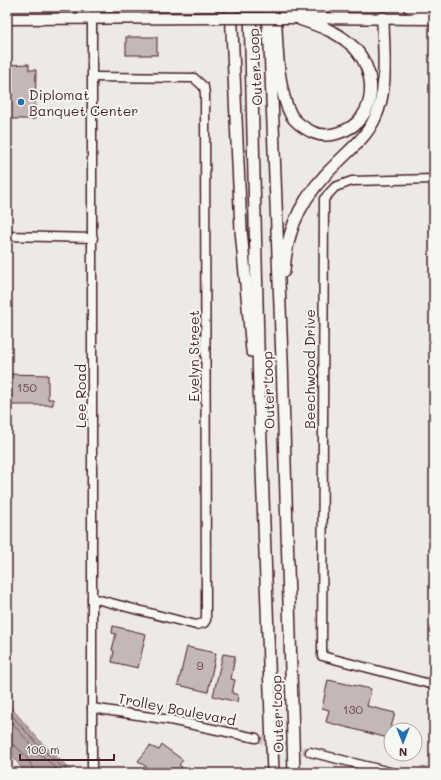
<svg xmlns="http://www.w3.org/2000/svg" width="441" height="780" font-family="Mali,sans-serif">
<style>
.water{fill:#b1a2a3;stroke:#886e73}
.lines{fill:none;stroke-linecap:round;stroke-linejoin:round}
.shore{stroke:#73535b;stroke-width:1}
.building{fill:#c4b7b7;stroke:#4a1f2b}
.minor-tunnel{stroke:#ccc1c1;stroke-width:8;stroke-dasharray:8 4;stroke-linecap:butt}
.minor-casing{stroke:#4a1f2b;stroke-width:11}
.major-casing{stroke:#4a1f2b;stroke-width:13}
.highway-casing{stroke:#4a1f2b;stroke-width:14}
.minor{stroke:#f6f6f2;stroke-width:8}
.major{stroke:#f6f6f2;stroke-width:10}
.highway{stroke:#f6f6f2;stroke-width:11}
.major-bridge-casing{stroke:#4a1f2b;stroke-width:13;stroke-linecap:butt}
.major-bridge{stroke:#f6f6f2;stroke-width:10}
.poi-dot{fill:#1f6fb2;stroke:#f6f6f2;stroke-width:1.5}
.labels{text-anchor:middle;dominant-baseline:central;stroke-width:4;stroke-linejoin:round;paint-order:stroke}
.number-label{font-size:12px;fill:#68454e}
.street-label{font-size:14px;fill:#4a1f2b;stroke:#f6f6f2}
.poi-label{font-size:14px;fill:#4a1f2b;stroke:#f6f6f2;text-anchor:start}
</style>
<rect width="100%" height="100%" fill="#ece9e6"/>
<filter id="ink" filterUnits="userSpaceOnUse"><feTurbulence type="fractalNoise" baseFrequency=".025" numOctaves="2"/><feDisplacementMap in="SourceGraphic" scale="8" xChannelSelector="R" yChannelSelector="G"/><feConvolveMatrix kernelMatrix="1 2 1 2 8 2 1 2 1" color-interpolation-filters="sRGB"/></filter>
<g filter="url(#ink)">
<path class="water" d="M7,703L40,741L74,773H26L7,750Z"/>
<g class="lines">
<g class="shore">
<path d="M7,710L37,744L69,773"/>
<path d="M7,717L34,748L61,773"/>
<path d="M7,743C17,743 33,763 34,773"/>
</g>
</g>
<g class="building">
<rect x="126" y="37" width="31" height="18"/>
<path d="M29,64V70H36L35,119H7V65Z"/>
<path d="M7,374L48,375V399H53V405H7Z"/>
<path d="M113,626L146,634L138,668L112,662L114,651L112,650L116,634L112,633Z"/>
<path d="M187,647L216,653L208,692L178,685Z"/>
<path d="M223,654L235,656L231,679L235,680L232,693L238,695L237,702L213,696Z"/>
<path d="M328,680L371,689L367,706L395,713L388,738L326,722L329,710L322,708Z"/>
<path d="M162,745L183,760L179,765L182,767L180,769L182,771L181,773H155L138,761L150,746L159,750Z"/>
</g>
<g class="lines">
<path class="minor-tunnel" d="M256,738L310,752"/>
<defs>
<g id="minor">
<path d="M434,179L352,181L335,187L324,199L322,656L434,685"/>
<path d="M7,236L93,238"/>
<path d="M92,598L196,625L204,623L206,620L205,94L204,87L194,78L93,77"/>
<path d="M92,708L170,720L256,738"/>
<path d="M310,752L394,773"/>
<path d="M92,773V19"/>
</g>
<g id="major">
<path d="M300,18L434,19"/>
<path d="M7,19L218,18"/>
</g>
<g id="highway">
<path d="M231,7L241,230L252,351"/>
<path d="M250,7L259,387L273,773"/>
<path d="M266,7L270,46L282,359L294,773"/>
<path d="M275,7C277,38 276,88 291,115C296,123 304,128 312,132C321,136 329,136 338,133C380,121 379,67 349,43C334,30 315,25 297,18"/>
<path d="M409,7L434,11"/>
<path d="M92,19L97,7"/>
<path d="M284,271C287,224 305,193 338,162C352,148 367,136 375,118C389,89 383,49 383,18"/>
</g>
</defs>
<use href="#minor" class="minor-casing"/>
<use href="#major" class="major-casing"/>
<use href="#highway" class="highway-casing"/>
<use href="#minor" class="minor"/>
<use href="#major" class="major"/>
<use href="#highway" class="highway"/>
<defs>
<path id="major-bridge" d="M218,18H297"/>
</defs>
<use href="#major-bridge" class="major-bridge-casing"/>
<use href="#major-bridge" class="major-bridge"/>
</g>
</g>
<circle class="poi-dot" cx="21" cy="102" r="4"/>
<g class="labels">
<g class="number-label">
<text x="27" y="387">150</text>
<text x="200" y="665">9</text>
<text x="353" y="709">130</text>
</g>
<g class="street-label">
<text transform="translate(255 67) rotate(-93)">Outer Loop</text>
<text transform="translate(193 356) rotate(-90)">Evelyn Street</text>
<text transform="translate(309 369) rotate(-90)">Beechwood Drive</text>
<text transform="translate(268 390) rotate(-92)">Outer Loop</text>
<text transform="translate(80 396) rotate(-90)">Lee Road</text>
<text transform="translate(177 709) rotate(11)">Trolley Boulevard</text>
<text transform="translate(277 714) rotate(-92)">Outer Loop</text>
</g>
<g class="poi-label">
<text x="29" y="94">Diplomat<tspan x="29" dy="16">Banquet Center</tspan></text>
</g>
</g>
<rect width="441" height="780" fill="none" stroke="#f6f6f2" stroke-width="24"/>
<rect x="12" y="12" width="417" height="756" fill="none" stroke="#4a1f2b" stroke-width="1.5" filter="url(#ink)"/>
<g transform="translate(403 742) rotate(180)"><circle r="19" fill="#f6f6f2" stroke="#b1a0a2"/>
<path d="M0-3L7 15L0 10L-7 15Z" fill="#1f6fb2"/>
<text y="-6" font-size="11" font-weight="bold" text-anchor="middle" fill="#4a1f2b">N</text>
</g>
<path d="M20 754v6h94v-6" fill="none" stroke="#4a1f2b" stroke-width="2"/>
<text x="26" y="754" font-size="12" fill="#4a1f2b" stroke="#f6f6f2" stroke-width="3" paint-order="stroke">100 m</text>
</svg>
